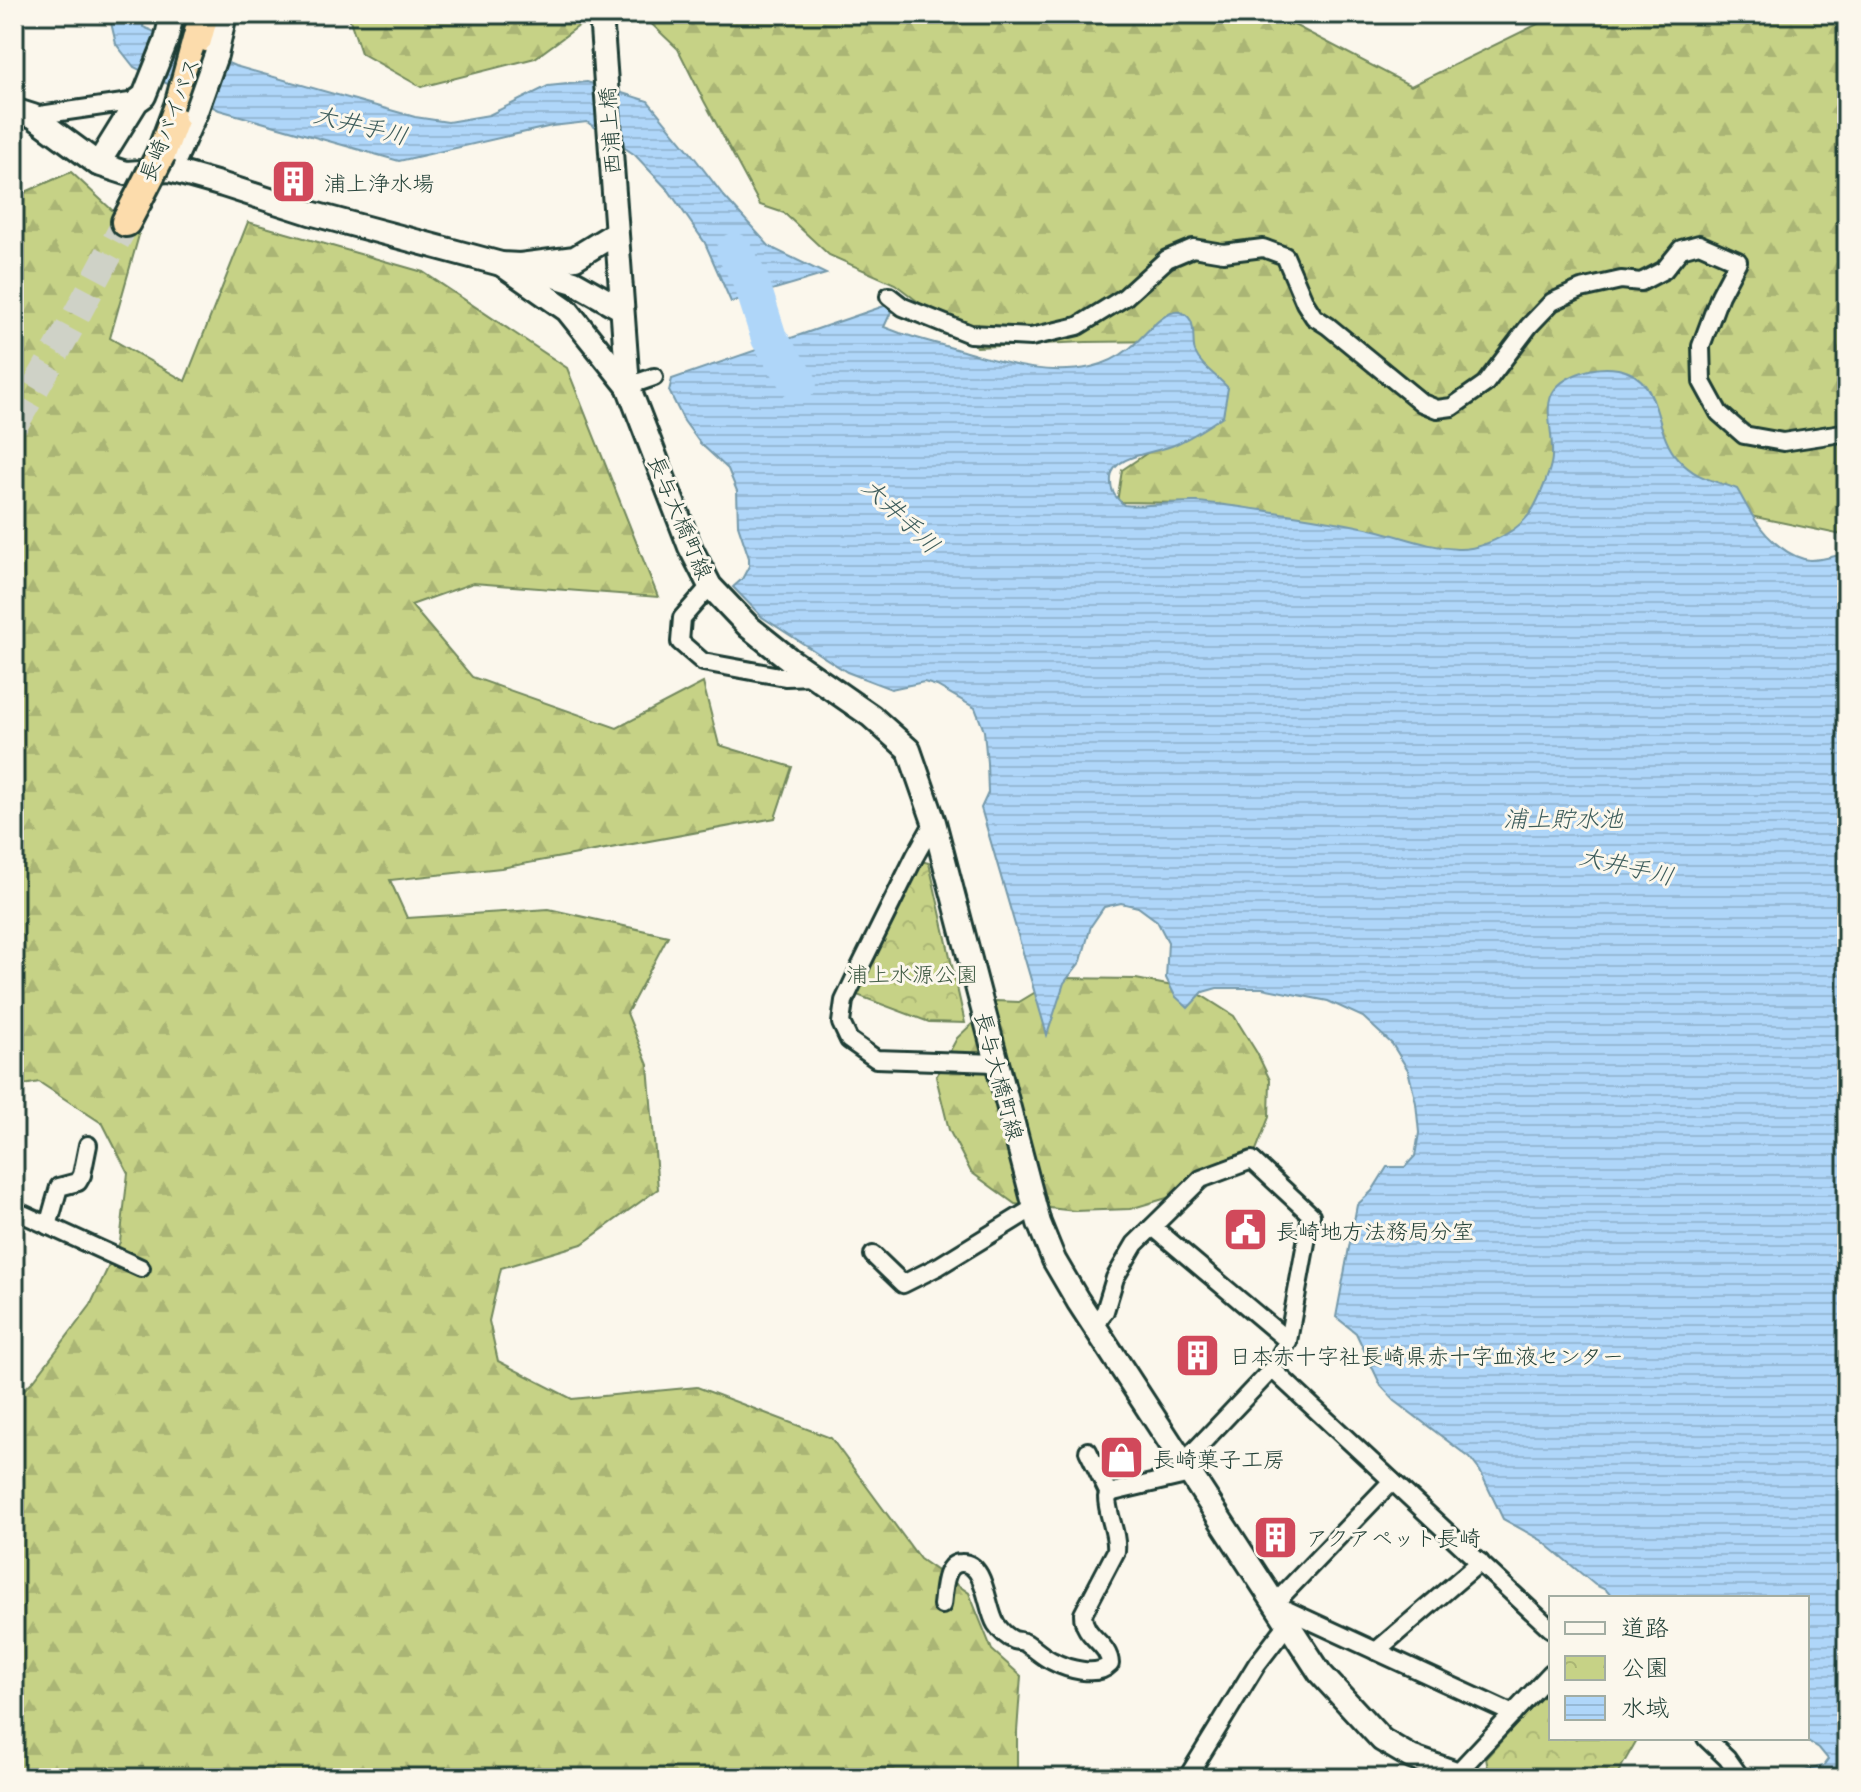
<svg xmlns="http://www.w3.org/2000/svg" width="1861" height="1792" font-family="Mali,'Klee One',sans-serif">
<style>
.forest{fill:url(#forest-firs);stroke:#72885d;stroke-width:2}
.park{fill:url(#park-crowns);stroke:#72885d;stroke-width:2}
.water{fill:url(#water-rules);stroke:#7599aa;stroke-width:2}
.lines{fill:none;stroke-linecap:round;stroke-linejoin:round}
.river{stroke:#afd6f9;stroke-width:36}
.highway-tunnel{stroke:#cfd2c7;stroke-width:28;stroke-dasharray:28 14;stroke-linecap:butt}
.street-casing{stroke:#1f3d34;stroke-width:22}
.secondary-casing{stroke:#1f3d34;stroke-width:28}
.highway-casing{stroke:#1f3d34;stroke-width:34}
.street{stroke:#fbf7ec;stroke-width:16}
.secondary{stroke:#fbf7ec;stroke-width:22}
.highway{stroke:#fcdcac;stroke-width:28}
.secondary-bridge-casing{stroke:#1f3d34;stroke-width:28;stroke-linecap:butt}
.highway-bridge-casing{stroke:#1f3d34;stroke-width:34;stroke-linecap:butt}
.secondary-bridge{stroke:#fbf7ec;stroke-width:22}
.highway-bridge{stroke:#fcdcac;stroke-width:28}
.labels{text-anchor:middle;dominant-baseline:central;stroke-width:6;stroke-linejoin:round;paint-order:stroke}
.street-label{font-size:22px;fill:#1f3d34;stroke:#fbf7ec}
.poi-label{font-size:22px;fill:#1f3d34;stroke:#fbf7ec;text-anchor:start}
.park-label{font-size:22px;fill:#405b44;stroke:#fbf7ec}
.water-label{font-size:24px;font-style:italic;fill:#3c5c5b;stroke:#fbf7ec}
</style>
<defs>
<pattern id="forest-firs" width="22" height="20" patternUnits="userSpaceOnUse" patternTransform="scale(2)"><rect width="22" height="20" fill="#c6d286"/><path d="M5 1l3.5 6h-7zM16 11l3.5 6h-7z" fill="#aab574"/></pattern>
<pattern id="park-crowns" width="20" height="18" patternUnits="userSpaceOnUse" patternTransform="scale(2)"><rect width="20" height="18" fill="#c6d286"/><path d="M2 6a3 3 0 1 1 6 0M12 15a3 3 0 1 1 6 0" fill="none" stroke="#aab574"/></pattern>
<pattern id="water-rules" width="6" height="5" patternUnits="userSpaceOnUse" patternTransform="scale(2)"><rect width="6" height="5" fill="#afd6f9"/><path d="M0 2.5h6" fill="none" stroke="#96b9d6"/></pattern>
</defs>
<rect width="100%" height="100%" fill="#fbf7ec"/>
<filter id="ink" filterUnits="userSpaceOnUse"><feTurbulence type="fractalNoise" baseFrequency=".0125" numOctaves="2"/><feDisplacementMap in="SourceGraphic" scale="16" xChannelSelector="R" yChannelSelector="G"/><feConvolveMatrix kernelMatrix="1 2 1 2 8 2 1 2 1" color-interpolation-filters="sRGB"/></filter>
<g filter="url(#ink)">
<g class="forest">
<path d="M348,14H595L535,58L421,87L361,53Z"/>
<path d="M641,14H1273L1411,86L1558,14H1847V536L1712,508L1587,491L1471,561L1192,503L1117,502L1122,470L1224,401L1168,341L1086,342L977,347L895,284L829,255L784,213L760,205L704,101L678,49Z"/>
<path d="M71,172L139,235L110,338L185,381L248,222L423,272L567,368L658,597L473,583L411,605L472,677L617,728L703,683L719,745L792,767L775,818L501,868L390,880L407,918L549,909L668,936L627,1013L648,1065L658,1189L582,1244L501,1268L489,1321L498,1361L572,1399L697,1387L831,1438L920,1559L969,1593L992,1650L1021,1676L1017,1732V1778H14V1399L34,1380L90,1306L120,1242L128,1173L103,1124L39,1082L14,1087V197Z"/>
<path d="M1059,978L1136,979L1193,990L1234,1016L1257,1053L1270,1080L1269,1117L1256,1150L1228,1171L1177,1195L1130,1209L1075,1211L1015,1204L971,1172L949,1130L936,1077L957,1038L996,1001L1019,1002Z"/>
</g>
<g class="park">
<path d="M921,861L929,863L965,1023L929,1022L857,995Z"/>
<path d="M1551,1686V1738H1638L1615,1778H1571L1539,1769H1488L1486,1758Z"/>
</g>
<g class="water">
<path d="M109,14H145L143,27L235,66L415,117L448,122L489,115L548,86L587,82L648,101L691,153L723,195L770,247L826,274L731,302L705,243L669,191L635,155L587,122L552,126L399,161L219,110L134,67L116,44Z"/>
<path d="M887,305L891,312L884,327L900,333C919,339 939,344 959,350C1003,362 1044,377 1091,367C1104,364 1119,357 1130,348C1142,339 1166,305 1183,313C1198,320 1191,340 1195,352C1201,367 1218,376 1228,388L1223,416C1207,427 1191,438 1174,445C1156,453 1112,455 1111,478C1110,491 1115,497 1124,505C1148,508 1172,501 1196,502C1222,504 1248,508 1274,512C1307,517 1342,522 1375,530C1404,537 1427,547 1457,549C1476,550 1498,540 1514,529C1518,526 1524,521 1527,517C1536,508 1552,469 1552,456C1554,420 1533,392 1577,374C1589,369 1605,367 1618,369C1665,378 1651,430 1678,459C1698,480 1711,479 1737,489C1743,499 1749,511 1756,521C1767,538 1789,558 1810,560C1823,560 1835,556 1847,553V1778H1800L1798,1776L1802,1772L1823,1766L1828,1759L1819,1748L1803,1738H1807V1598H1613L1606,1590L1595,1585L1541,1540L1503,1519L1480,1471L1470,1458L1395,1401L1381,1386L1356,1333L1336,1317L1357,1205L1372,1191L1387,1167H1405L1415,1156L1419,1133L1416,1103L1408,1070L1392,1044L1363,1017L1328,1001L1262,988H1217L1203,992L1188,1008L1175,996L1166,978L1168,942L1157,921L1138,907L1121,903L1104,907L1091,926L1081,961L1064,983L1047,1035L981,808L988,793L987,763L984,731L975,708L937,686L924,682L891,689L847,672L762,617L733,587L742,579L749,566V558L738,525L737,491L728,469L700,443L684,421L669,391L672,379Z"/>
</g>
<g class="lines">
<path class="river" d="M734,251L751,281L769,338L799,383"/>
<path class="highway-tunnel" d="M14,425L68,331L126,222"/>
<defs>
<g id="street">
<path d="M33,116L137,101"/>
<path d="M889,296L903,307L970,334L1031,337L1078,326L1125,297L1167,259L1193,248L1223,253L1263,248L1285,256L1305,303L1314,317L1328,326L1422,403L1437,409L1452,407L1485,384L1529,326L1552,302L1581,289L1621,280L1641,282L1664,270L1681,249L1699,244L1738,261L1720,295L1701,346L1702,382L1719,413L1744,435L1783,442L1842,433L1847,431"/>
<path d="M628,386L654,377"/>
<path d="M710,586L682,618L680,642L703,662L785,677L814,676"/>
<path d="M934,822L915,856L861,965L844,1001L841,1023L849,1040L876,1059L996,1063"/>
<path d="M14,1210L141,1268"/>
<path d="M48,1226L59,1187L78,1182L82,1175L88,1145"/>
<path d="M1153,1227L1288,1341"/>
<path d="M873,1255L903,1284L939,1266L1035,1207"/>
<path d="M1094,1325L1105,1311L1115,1278L1135,1244L1201,1179L1252,1160L1311,1215L1288,1341L1272,1369L1183,1463"/>
<path d="M1272,1369L1551,1629"/>
<path d="M1088,1451L1109,1494"/>
<path d="M1392,1481L1274,1604L1513,1714"/>
<path d="M942,1605C944,1593 943,1563 961,1563C986,1562 986,1608 996,1624C1000,1630 1007,1637 1014,1640C1018,1641 1023,1641 1026,1643C1035,1649 1043,1657 1052,1661C1067,1669 1097,1678 1110,1664C1109,1642 1083,1638 1083,1614L1116,1551C1118,1533 1107,1515 1107,1497L1113,1492L1190,1474"/>
<path d="M1376,1651L1480,1562"/>
<path d="M1706,1738L1727,1758L1741,1778"/>
<path d="M1187,1778L1257,1664L1287,1625"/>
<path d="M1458,1778L1457,1773L1551,1673"/>
</g>
<g id="secondary">
<path d="M601,14L628,386L690,547L710,586L749,627L789,659L871,716L909,750L934,822L1039,1223L1054,1260L1078,1301L1320,1673L1382,1740L1411,1757L1470,1778"/>
<path d="M216,55L225,14"/>
<path d="M14,110L33,116L98,164L126,173L170,170L223,185L310,213L501,264L520,265L575,258L616,233"/>
<path d="M98,164L137,101L144,96L166,41L172,14"/>
<path d="M170,170L195,114"/>
<path d="M501,264L567,310L627,385"/>
<path d="M529,268L574,282L622,309"/>
</g>
<g id="highway">
<path d="M161,154L179,106L204,14"/>
<path d="M126,222L137,201"/>
</g>
</defs>
<use href="#street" class="street-casing"/>
<use href="#secondary" class="secondary-casing"/>
<use href="#highway" class="highway-casing"/>
<use href="#street" class="street"/>
<use href="#secondary" class="secondary"/>
<use href="#highway" class="highway"/>
<defs>
<path id="secondary-bridge" d="M195,114L216,55"/>
<path id="highway-bridge" d="M137,201L161,154"/>
</defs>
<use href="#secondary-bridge" class="secondary-bridge-casing"/>
<use href="#highway-bridge" class="highway-bridge-casing"/>
<use href="#secondary-bridge" class="secondary-bridge"/>
<use href="#highway-bridge" class="highway-bridge"/>
</g>
</g>
<defs>
<symbol id="building-square" viewBox="-11 -11 22 22"><rect x="-9" y="-9" width="18" height="18" rx="4" fill="#d1495b" stroke="#fbf7ec"/><path d="M-4-6H4V6H1V3H-1V6H-4ZM-2.5-4.3h1.7v1.8h-1.7ZM.8-4.3h1.7v1.8H.8ZM-2.5-1h1.7V.8h-1.7ZM.8-1h1.7V.8H.8Z" fill="#fff"/></symbol>
<symbol id="civic-square" viewBox="-11 -11 22 22"><rect x="-9" y="-9" width="18" height="18" rx="4" fill="#d1495b" stroke="#fbf7ec"/><path d="M-.6-6.5H3V-4.5H.6V-3L4-1V1h2V6H-6V1h2V-1L-.6-3ZM-1.2 2.5V6h2.4V2.5Z" fill="#fff"/></symbol>
<symbol id="shop-square" viewBox="-11 -11 22 22"><rect x="-9" y="-9" width="18" height="18" rx="4" fill="#d1495b" stroke="#fbf7ec"/><path d="M-5-2.5h2.3a2.7 3.5 0 0 1 5.4 0H5L5.5 6h-11ZM-1.5-2.5h3a1.5 2.3 0 0 0-3 0Z" fill="#fff"/></symbol>
</defs>
<g fill-rule="evenodd">
<use href="#building-square" x="268" y="156" width="51" height="51"/>
<use href="#civic-square" x="1220" y="1204" width="51" height="51"/>
<use href="#building-square" x="1172" y="1330" width="51" height="51"/>
<use href="#shop-square" x="1096" y="1432" width="51" height="51"/>
<use href="#building-square" x="1250" y="1512" width="51" height="51"/>
</g>
<g class="labels">
<g class="street-label">
<text transform="translate(169 119) rotate(-69)">長崎バイパス</text>
<text transform="translate(609 131) rotate(-94)">西浦上橋</text>
<text transform="translate(681 517) rotate(67)">長与大橋町線</text>
<text transform="translate(1000 1076) rotate(75)">長与大橋町線</text>
</g>
<g class="poi-label">
<text x="324" y="182">浦上浄水場</text>
<text x="1276" y="1230">長崎地方法務局分室</text>
<text x="1229" y="1355">日本赤十字社長崎県赤十字血液センター</text>
<text x="1153" y="1458">長崎菓子工房</text>
<text x="1306" y="1537">アクアペット長崎</text>
</g>
<g class="park-label">
<text x="912" y="973">浦上水源公園</text>
</g>
<g class="water-label">
<text transform="translate(361 124) rotate(14)">大井手川</text>
<text transform="translate(902 515) rotate(44)">大井手川</text>
<text x="1563" y="817">浦上貯水池</text>
<text transform="translate(1627 865) rotate(13)">大井手川</text>
</g>
</g>
<rect width="1861" height="1792" fill="none" stroke="#fbf7ec" stroke-width="48"/>
<rect x="24" y="24" width="1813" height="1744" fill="none" stroke="#1f3d34" stroke-width="3" filter="url(#ink)"/>
<rect x="1549" y="1596" width="260" height="144" fill="#fbf7ec" stroke="#a3ada2" stroke-width="2"/>
<rect x="1565" y="1622" width="40" height="12" fill="#fbf7ec" stroke="#a3ada2" stroke-width="2"/>
<text x="1621" y="1636" font-size="24" fill="#1f3d34">道路</text>
<rect x="1565" y="1656" width="40" height="24" fill="url(#park-crowns)" stroke="#a3ada2" stroke-width="2"/>
<text x="1621" y="1676" font-size="24" fill="#1f3d34">公園</text>
<rect x="1565" y="1696" width="40" height="24" fill="url(#water-rules)" stroke="#a3ada2" stroke-width="2"/>
<text x="1621" y="1716" font-size="24" fill="#1f3d34">水域</text>
</svg>
